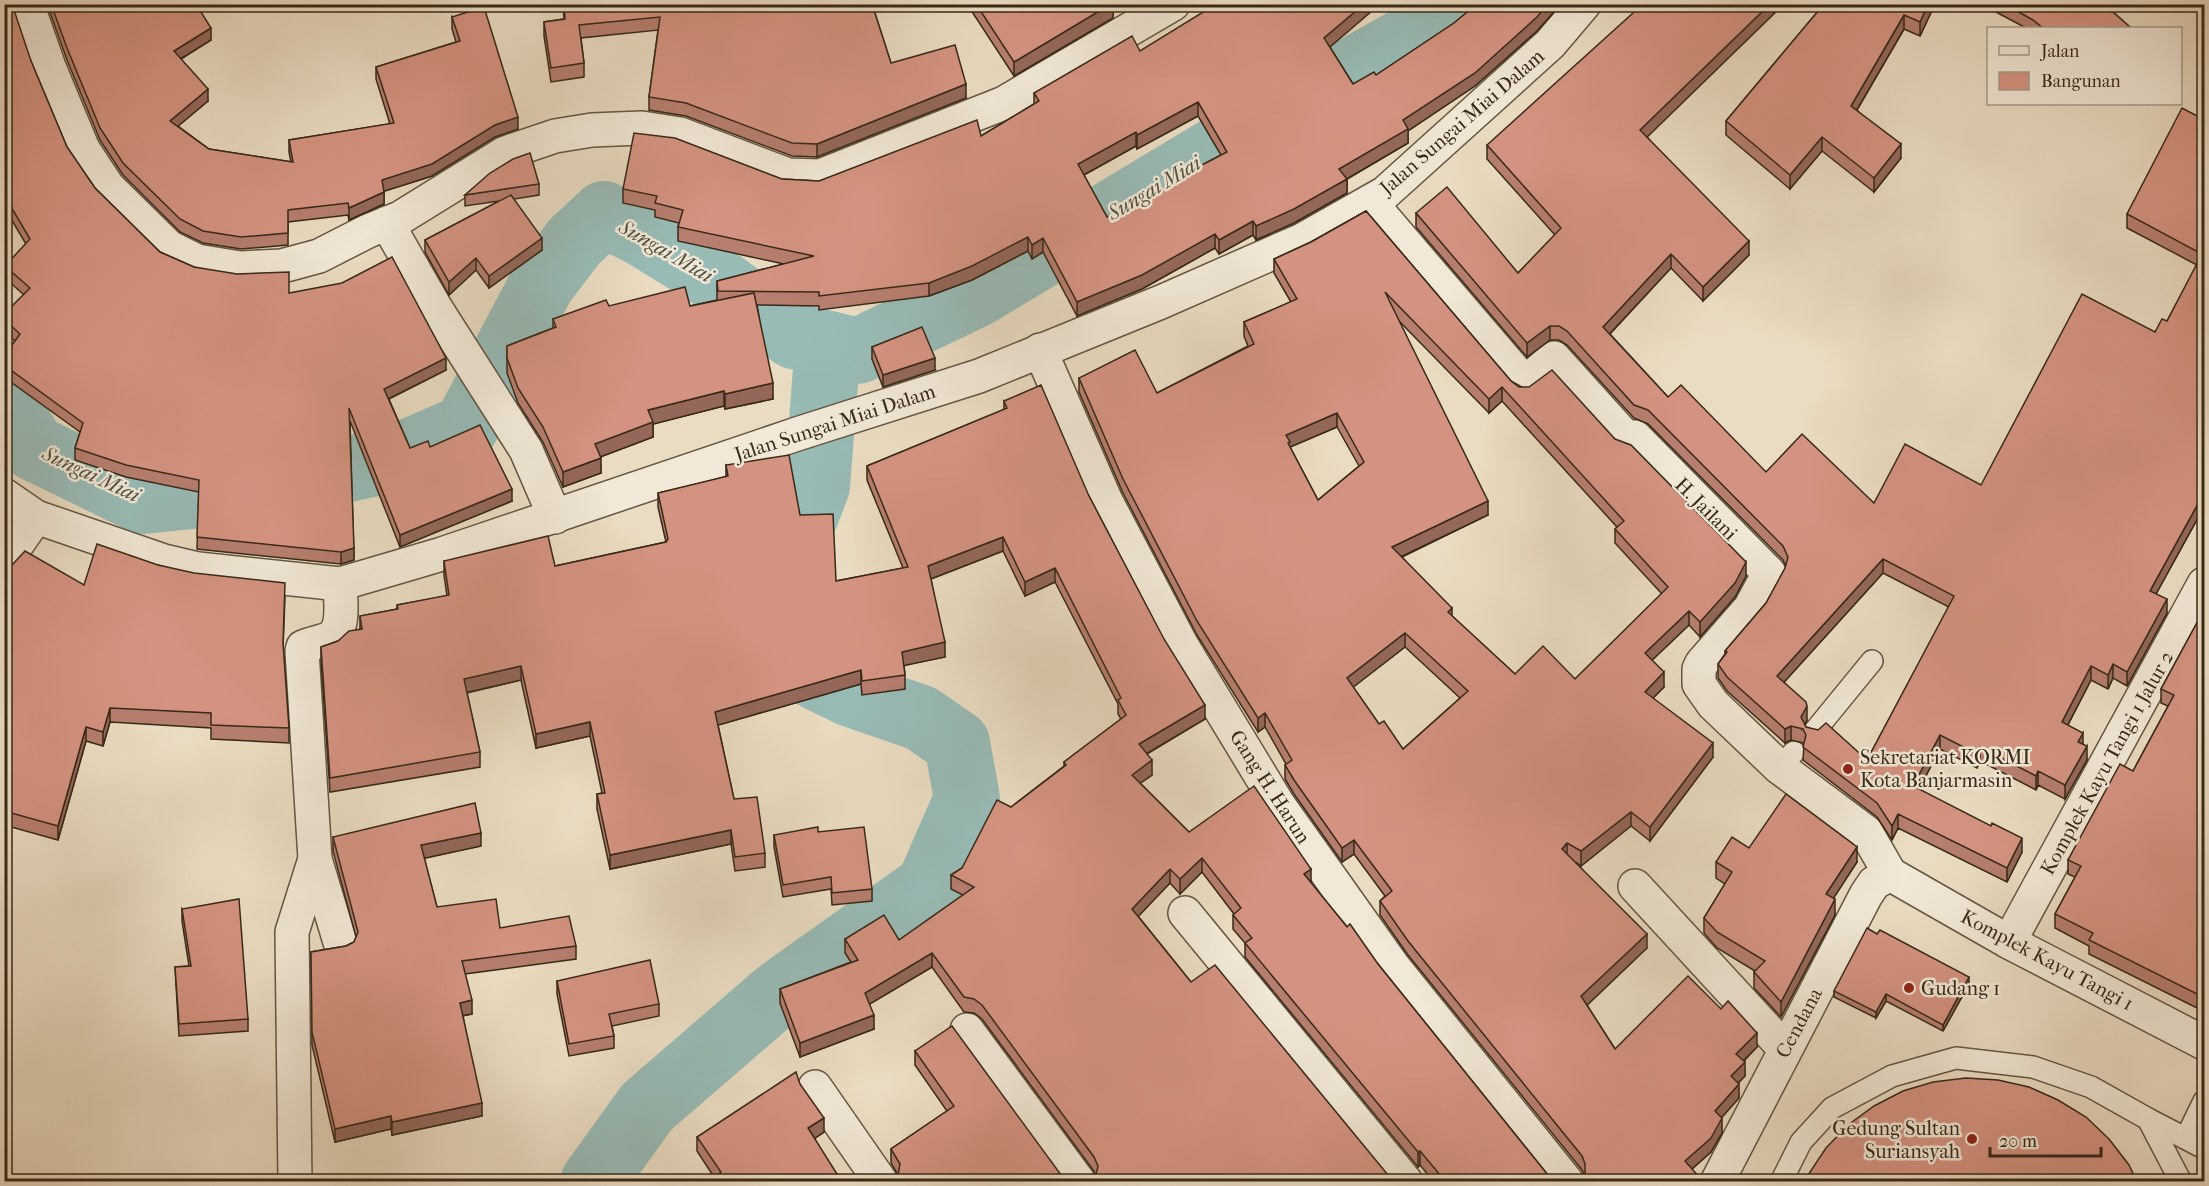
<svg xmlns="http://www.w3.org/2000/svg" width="2209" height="1186" font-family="'IM FELL French Canon',serif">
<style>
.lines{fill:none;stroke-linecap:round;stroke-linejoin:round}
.river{stroke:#98bbb6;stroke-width:66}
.service-casing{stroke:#645643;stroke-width:24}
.minor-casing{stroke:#645643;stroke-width:36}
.tertiary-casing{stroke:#645643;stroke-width:36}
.service{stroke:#f1e8d7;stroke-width:21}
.minor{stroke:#f1e8d7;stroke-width:33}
.tertiary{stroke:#f1e8d7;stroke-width:33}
.wall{fill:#b67e6e;stroke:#382919;stroke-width:1.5;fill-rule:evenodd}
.shaded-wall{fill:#94675a;stroke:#382919;stroke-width:1.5}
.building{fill:#d49380;stroke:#382919;stroke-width:1.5;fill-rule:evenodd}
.poi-dot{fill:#8f2418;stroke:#f1e8d7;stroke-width:2}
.labels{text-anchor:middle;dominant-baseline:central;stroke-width:5;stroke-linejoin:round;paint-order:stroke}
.street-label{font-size:20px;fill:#382919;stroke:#f1e8d7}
.poi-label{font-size:20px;fill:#382919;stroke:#f1e8d7;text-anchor:start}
.water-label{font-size:21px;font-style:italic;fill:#504e40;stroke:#f1e8d7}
</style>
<rect width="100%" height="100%" fill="#eadcc2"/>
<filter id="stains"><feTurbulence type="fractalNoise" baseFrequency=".00333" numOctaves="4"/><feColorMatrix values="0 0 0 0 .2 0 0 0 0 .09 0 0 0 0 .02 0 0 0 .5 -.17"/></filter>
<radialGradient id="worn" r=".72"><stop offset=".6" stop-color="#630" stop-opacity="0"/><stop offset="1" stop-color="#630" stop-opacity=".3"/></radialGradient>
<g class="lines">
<g class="river">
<path d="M4,402L34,448L143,501L250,490L390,460L466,427L542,284L574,242L604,214L643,234L713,277L794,336L858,351L977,294L1291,105L1438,22L1454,4"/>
<path d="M593,1182L647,1107L779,993L929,886L967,799L957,743L921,718L851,694L816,677L799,608L792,533L806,515L817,486L828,344"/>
</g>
<defs>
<g id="service">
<path d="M1814,732L1872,661"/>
<path d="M1779,767L1794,752"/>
<path d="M2148,1119L2204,1148"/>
<path d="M2186,1138L2204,1101"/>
<path d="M1781,1182L1801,1142L1832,1108L1892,1076L1956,1058L2033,1067L2091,1087L2148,1119L2181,1182"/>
</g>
<g id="minor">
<path d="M27,4L49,67L83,149L108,187L169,247L197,261L240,268L282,266L319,256L368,231L400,218L505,153L555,136L592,130L642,128L680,134L788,175L820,176L1004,103L1173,4"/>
<path d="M1370,202L1525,383L1554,358L1629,441L1635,437L1769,573L1750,608L1702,663L1699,669V684L1713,704L1779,767L1866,832L1890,874"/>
<path d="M387,223L435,307L526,450L555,517"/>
<path d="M1040,350L1106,501L1181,644L1278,804L1393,966L1567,1182"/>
<path d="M4,563L36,517"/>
<path d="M1890,874L2009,942L2204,1043"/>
<path d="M1635,886L1785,1049"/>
<path d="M1185,913L1406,1182"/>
<path d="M340,942L315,859L302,651L303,647C312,643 322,642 330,638C346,628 340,599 340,584"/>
<path d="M2009,942L2204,584"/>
<path d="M967,1030L1079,1182"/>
<path d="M815,1087L881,1182"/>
<path d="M295,1182L292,932L315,859"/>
<path d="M1717,1182L1866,895L1874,883L1890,874"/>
</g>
<path id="tertiary" d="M4,495L36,517L164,561L198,569L340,584L442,554L797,434L979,376L1161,302L1302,240L1385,193L1550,44L1584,4"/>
</defs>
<use href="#service" class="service-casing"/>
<use href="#minor" class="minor-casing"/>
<use href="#tertiary" class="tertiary-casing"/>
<use href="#service" class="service"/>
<use href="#minor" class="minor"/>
<use href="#tertiary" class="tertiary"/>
</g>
<g class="wall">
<path d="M4,4L31,61L67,147L95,188L160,252L194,267L289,293L446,370L389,399L410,448L430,447L512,501L400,547L350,421L354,560L341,564L197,549L199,492L126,477L75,460V448L80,432L4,377V356L15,341L4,331V314L24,295L5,278V266L26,244L4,207Z"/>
<path d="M47,4H196L211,40L181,59L208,101L178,126L209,149L291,162L289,152V140L390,124L376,79V67L456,42L452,29V17L518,129L495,137L432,176L384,191V204L349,220L348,215L288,222V245L241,249L203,243L180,232L123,175L100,140L67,60Z"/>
<path d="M563,4H872L891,63L966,98L817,157L792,156L686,116L649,110V97L658,30L581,38L584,63V77L551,82L544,36V22L564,19Z"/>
<path d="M967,4H1113V18L1014,76Z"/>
<path d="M1477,4H1561L1537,31L1475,86L1408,131V143L1347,179V193L1294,223L1256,240L1253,235L1219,254L1215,248L1142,289L1077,316L1043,252L1032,259L1028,251L972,280L929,296L819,310V306L757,305L773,399L725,409L724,406L653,424V437L600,457L601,473L563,487L543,442L518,403L507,373V346L553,328V319L609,306H690L717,300V281L784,264L678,241V227L679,223L655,217V210L623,203V189L782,179L819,181L981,136L1034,104V93L1140,51L1330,47L1353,84L1376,75L1454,23ZM1198,116L1221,155L1183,175V179L1107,217L1084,175L1136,146L1137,149Z"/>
<path d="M1824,4H1935L1920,36L1904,29L1857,110L1901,158L1874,192L1822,151L1790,189L1726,135V121Z"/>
<path d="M1981,4H2104L2131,28H2026Z"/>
<path d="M2205,120V505L2156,594L2167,613L2127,686L2113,678L2108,689L2091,680L2068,725L2083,745L2087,760L2065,799L2038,785L2036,790L1980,761L1977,768L1940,749L1919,789L2022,852L2007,882L1898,828L1892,840L1877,817L1803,760L1804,745L1803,743L1791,740L1785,743L1727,691L1718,678V664L1725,654V651L1766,603L1786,567L1783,560L1648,424L1634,418L1567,345L1559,340H1550L1527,357L1416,227V213L1518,273L1555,235L1487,159V145L1647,137L1749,255L1703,301L1671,268L1610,334L1668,397L1766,472L1874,503L1981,485L2167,321L2197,265L2127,228V214ZM1883,573L1949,607L1867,760L1806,727L1805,725L1807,720L1784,682Z"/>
<path d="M539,184V195L514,199L542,250L489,288L476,270L449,295L425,252V240L499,201L465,206V195Z"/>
<path d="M1366,211L1511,381L1615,439L1746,576L1735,597L1700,637L1689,625L1652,660L1664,687L1653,698L1713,757L1650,841L1631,826L1581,866L1576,862L1647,948L1587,1005L1615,1049L1757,1047L1744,1061L1745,1076L1738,1083L1739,1098L1721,1118L1722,1133L1711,1152L1692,1169L1700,1182L1584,1175L1582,1170L1408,955L1380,915V901L1385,896L1354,854L1342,862L1294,794L1285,779V765L1286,764L1265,727L1258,732L1197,635L1123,493L1079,392V378L1157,393L1248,346L1244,336V322L1291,302L1274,273V259L1311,242ZM1399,321L1489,413L1502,401L1617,527L1615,529V543L1662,594L1575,679L1515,674L1452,616L1402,557L1488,515ZM1337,427L1359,466L1318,500L1290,447ZM1405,647L1460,698L1403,749L1379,724L1353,687Z"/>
<path d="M872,347L935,370L883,387L872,359Z"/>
<path d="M1004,401L1089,496L1205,719L1147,754L1152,775L1140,783L1189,832L1311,883L1378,964L1552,1180L1555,1182H1434L1420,1165L1418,1167L1245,957V943L1233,929V915L1234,914L1202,872L1180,894L1170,883L1138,916L1191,982L1388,1182H1091L1096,1176L1094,1171L982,1019L974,1013L964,1012L932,967L869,1004L874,1029L800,1057L780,1003V989L851,962L845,953V939L899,940L963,895L951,889V875L962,868L1011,807L1064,766V762L1121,719L1118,714V704L1055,582L1025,596L1003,551L931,579L945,657L904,665L905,675V689L862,695L861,684L718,725L734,799L765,853V867L735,871L731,844L610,869L597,809V794L602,793L590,736L536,748L521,680L467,693L480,752V767L330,792L321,661V647L338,641L360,629V616L397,609V605L447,596L444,575V561L555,566L666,542L658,507V493L726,477V465L800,515L836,581L903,568L867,480V466L1004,410Z"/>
<path d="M158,565L285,597L283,648L289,728V743L211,739V728L110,722L103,746L86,741L58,840L4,825V567L84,585Z"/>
<path d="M2205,608V1012L2089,954V946L2055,928V914L2075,877L2068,874V860L2133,771L2168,706L2161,703V689Z"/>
<path d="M818,832L872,889V901L832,905L831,889L783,897L774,847V835Z"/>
<path d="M333,837L481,846L424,858L437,907L500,928L576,946V959L465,974L472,1014L463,1016L482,1116L392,1135L391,1129L335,1142L312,1045L311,952L346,946L354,942L356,937L333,851Z"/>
<path d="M1749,848L1857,862L1833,898L1835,915L1781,1017L1754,988V972L1755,971L1717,948L1704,933V918L1725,884L1716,878V862Z"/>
<path d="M182,909L248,1019V1031L179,1036L175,967L189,966L182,921Z"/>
<path d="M1877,934L1969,984L1943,1031L1886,1001L1876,1018L1834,997V991Z"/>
<path d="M557,981L659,1004V1016L612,1026L614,1036V1048L569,1056L557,994Z"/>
<path d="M915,1051L1064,1179L898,1175L891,1163V1149L947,1111L915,1065Z"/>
<path d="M800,1084L824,1132L815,1138L714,1177L697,1151V1137Z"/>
</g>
<g class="shaded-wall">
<path d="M1111,4H1113V18L1014,76V62Z"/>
<path d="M1364,4H1380L1324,52V38Z"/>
<path d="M1548,4H1561L1537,31L1475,86L1408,131V143L1340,183L1347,179V193L1294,223L1256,240V226L1339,169L1403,120Z"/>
<path d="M1770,4H1784L1640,144V130Z"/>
<path d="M1928,4H1935L1920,36V22Z"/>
<path d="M1904,15V29L1851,120V106Z"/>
<path d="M211,28V40L174,63V51Z"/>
<path d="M966,84V98L817,157V144Z"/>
<path d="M208,89V101L170,133V121Z"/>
<path d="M1198,102V116L1137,149V135Z"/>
<path d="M518,117V129L495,137L432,176L382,192V180L495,125Z"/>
<path d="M1136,132V146L1078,178V164Z"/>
<path d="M1822,137V151L1790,189V175Z"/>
<path d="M1901,144V158L1874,192V178Z"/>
<path d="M384,192V204L349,220V208Z"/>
<path d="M1253,221V235L1219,254V240Z"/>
<path d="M1215,234V248L1142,289L1077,316V302Z"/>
<path d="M1028,237V251L972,280L929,296V283Z"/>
<path d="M542,238V250L489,288V276Z"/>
<path d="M1043,238V252L1032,259V245Z"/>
<path d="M1749,241V255L1703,301V287Z"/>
<path d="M1671,254V268L1603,341V327Z"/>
<path d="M476,258V270L449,295V282Z"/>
<path d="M1550,326V340L1527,357V343Z"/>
<path d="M446,358V370L384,401V389Z"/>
<path d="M935,358V370L883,387V375Z"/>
<path d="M773,383V399L725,409V394Z"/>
<path d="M1502,387V401L1489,413V399Z"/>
<path d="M724,391V406L653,424V437L595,459V444L648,410Z"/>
<path d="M1337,413V427L1290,447V456L1286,435Z"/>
<path d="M601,458V473L563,487V472Z"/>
<path d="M512,489V501L400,547V535Z"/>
<path d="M2205,491V505L2150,605V591Z"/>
<path d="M1488,501V515L1392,561V547Z"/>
<path d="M1003,537V551L928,580V566Z"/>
<path d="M354,548V560L341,564V552Z"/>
<path d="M1883,559V573L1777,690V676Z"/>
<path d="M1746,562V576L1735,597L1700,637V622Z"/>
<path d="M1055,568V582L1025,596V582Z"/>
<path d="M2167,599V613L2127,686V672Z"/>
<path d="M1452,608V622L1448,612Z"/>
<path d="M1689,611V625L1645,667V653Z"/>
<path d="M1405,633V647L1347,692V678Z"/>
<path d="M945,642V657L902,666V652Z"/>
<path d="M2113,664V678L2108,689V675Z"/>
<path d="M521,666V680L464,693V679Z"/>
<path d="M2091,666V680L2062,736V722Z"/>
<path d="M861,670V684L715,726V712Z"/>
<path d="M1664,672V687L1645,706V692Z"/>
<path d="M1205,705V719L1139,758V744Z"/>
<path d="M1807,706V720L1802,729L1801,717Z"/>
<path d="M110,708V722L103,746V732Z"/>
<path d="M1265,713V727L1258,732V718Z"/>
<path d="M590,722V736L536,748V734Z"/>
<path d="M1791,726V740L1785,743V729Z"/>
<path d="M86,727V741L58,840V826Z"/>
<path d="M2083,733V747L2078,742Z"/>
<path d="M1940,735V749L1913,800V786Z"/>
<path d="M1713,743V757L1650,841V827Z"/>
<path d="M2087,746V760L2065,799V785Z"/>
<path d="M1980,747V761L1977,768V754Z"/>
<path d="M1152,760V775L1132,789V775Z"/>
<path d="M2038,771V785L2036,790V776Z"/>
<path d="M1631,812V826L1581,866V851Z"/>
<path d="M1898,814V828L1892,840V826Z"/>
<path d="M731,830V844L610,869V855Z"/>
<path d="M481,833V846L421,859V845Z"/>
<path d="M2022,838V852L2007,882V868Z"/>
<path d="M1354,840V854L1342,862V848Z"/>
<path d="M1567,843V857L1562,849Z"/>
<path d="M1857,847V862L1826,910V894Z"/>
<path d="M1202,858V872L1180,894V879Z"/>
<path d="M1170,869V883L1132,923V909Z"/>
<path d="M1311,869V883L1304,874Z"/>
<path d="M1835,899V915L1781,1017V1002Z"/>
<path d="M1647,934V948L1581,1011V996Z"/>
<path d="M932,953V967L865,1007V993Z"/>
<path d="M1969,977V984L1943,1031V1025Z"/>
<path d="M1886,994V1001L1876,1018V1012Z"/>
<path d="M472,1000V1014L460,1016V1003Z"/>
<path d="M874,1015V1029L800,1057V1043Z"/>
<path d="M1757,1033V1047L1736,1068V1054Z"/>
<path d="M1745,1062V1076L1731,1090V1076Z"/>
<path d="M1739,1084V1098L1715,1125V1111Z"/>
<path d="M482,1103V1116L392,1135V1122Z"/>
<path d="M391,1116V1129L335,1142V1129Z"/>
<path d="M824,1118V1132L808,1143V1128Z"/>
<path d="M1722,1118V1133L1711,1152L1685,1175V1161Z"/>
<path d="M1420,1151V1165L1418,1167V1152Z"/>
<path d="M1388,1175V1182H1380Z"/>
</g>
<g class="building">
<path d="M4,4H12L31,61L67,147L95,188L160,252L194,267L237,274L289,272V293L342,283L392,257L446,358L384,389L410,448L428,441L430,447L480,425L512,489L400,535L349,408L354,548L341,552L197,537L199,480L126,465L75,448L83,423L4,365V356L20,334L4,319V314L30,288L5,266L30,239L4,195Z"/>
<path d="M51,4H196L211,28L174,51L208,89L170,121L209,149L293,162L289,140L394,123L376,67L460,41L452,17L484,7L518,117L495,125L432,164L382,180L384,192L349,208L348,203L288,210V233L241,237L203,231L180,219L123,163L100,128L67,48Z"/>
<path d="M564,4H872L891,63L955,45L966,84L817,144L792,143L686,103L649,97L660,17L579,25L584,63L551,68L544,22L565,19Z"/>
<path d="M976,4H1111L1014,62Z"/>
<path d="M1216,4H1364L1324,38L1353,84L1374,72L1376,75L1454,23L1477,4H1548L1537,17L1475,73L1403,120L1408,129L1339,169L1347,179L1294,209L1256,226L1253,221L1219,240L1215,234L1142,275L1077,302L1043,238L1032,245L1028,237L972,266L929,283L819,296V292L718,291L717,281L814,256L678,227L683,210L655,203L657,196L623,189L634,133L675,138L782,179L819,181L977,120L981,136L1039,101L1034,93L1132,36L1140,51ZM1198,102L1227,152L1183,175L1185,178L1107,217L1078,164L1136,132L1137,135Z"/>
<path d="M1643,4H1770L1640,130L1749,241L1703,287L1671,254L1603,327L1668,397L1681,385L1766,472L1802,434L1874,503L1905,444L1981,485L2082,294L2155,332L2162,319L2167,321L2202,254L2127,214L2182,108L2205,120V491L2150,591L2167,599L2127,672L2113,664L2108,675L2091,666L2062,722L2083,733L2078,742L2087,746L2065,785L2038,771L2036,776L1980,747L1977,754L1940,735L1913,786L1991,826L1992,823L2022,838L2007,868L1898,814L1892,826L1877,803L1803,747L1806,735L1803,729L1791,726L1785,729L1727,677L1718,664L1727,652L1725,651L1766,603L1785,568L1788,557L1783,546L1648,410L1634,405L1567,331L1559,326H1550L1527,343L1416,213L1447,187L1518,273L1561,228L1487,145ZM1883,559L1954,596L1867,760L1826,723L1818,730L1806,727L1801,717L1807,706L1806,702L1777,676Z"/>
<path d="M1824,4H1928L1920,22L1904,15L1851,106L1901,144L1874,178L1822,137L1790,175L1726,121Z"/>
<path d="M2004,4H2104L2131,28H2043L2033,20Z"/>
<path d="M530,153L539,184L465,195L490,173L513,159Z"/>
<path d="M511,195L542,238L489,276L476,258L449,282L425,240Z"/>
<path d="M1366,211L1511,381L1519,387H1529L1552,370L1615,439L1631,445L1746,562L1735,583L1700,622L1689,611L1645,653L1664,672L1645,692L1713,743L1650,827L1631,812L1581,851L1567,843L1562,849L1647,934L1581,996L1615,1049L1688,976L1721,1009L1728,1001L1757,1033L1736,1054L1745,1062L1731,1076L1739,1084L1715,1111L1722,1118L1711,1138L1685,1161L1700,1178L1696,1182H1579L1585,1174V1164L1582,1156L1408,941L1380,901L1392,891L1354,840L1342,848L1294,780L1285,765L1292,760L1265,713L1258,718L1197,621L1123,479L1079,378L1135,350L1157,393L1254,344L1244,322L1297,299L1274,259L1311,242ZM1385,292L1489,399L1502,387L1624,521L1615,529L1668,587L1575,679L1543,646L1515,674L1448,612L1452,608L1392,547L1488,501ZM1337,413L1364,462L1318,500L1288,443L1290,442L1286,435ZM1405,633L1468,691L1403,749L1384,721L1379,724L1347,678Z"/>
<path d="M685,287L690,306L754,293L773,383L725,394L724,391L648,410L653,422L595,444L601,458L563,472L543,427L518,388L507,358V346L556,327L553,319L606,300L609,306Z"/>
<path d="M922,327L935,358L883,375L872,347Z"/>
<path d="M1041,385L1089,496L1164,639L1205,705L1139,744L1152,760L1132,775L1189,832L1254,786L1311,869L1304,874L1347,927L1350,924L1378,964L1552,1180L1555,1182H1446L1420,1151L1418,1152L1245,943L1252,938L1233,915L1241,908L1202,858L1180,879L1170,869L1132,909L1191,982L1215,965L1388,1175L1380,1182H1285L1283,1179L1279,1182H1091L1096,1175L1098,1166L1094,1157L982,1005L974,999L964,997L932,953L865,993L874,1015L800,1043L780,989L858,960L845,939L884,915L899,940L974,887L951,875L962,868L997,800L1011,807L1066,765L1064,762L1126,715L1118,700L1121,698L1055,568L1025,582L1003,537L928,566L945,642L902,652L905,675L862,681L861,670L715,712L734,799L757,797L765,853L735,857L731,830L610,855L597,794L605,793L590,722L536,734L521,666L464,679L480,752L330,778L321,647L338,641L349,631L362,629L360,616L398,609L397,605L449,595L444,561L548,536L555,566L666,542L668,539L658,493L728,476L726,465L789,455L800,515L833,514L836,581L908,567L867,466L1007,408L1004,401Z"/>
<path d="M97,544L158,565L194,573L285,583L283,643L289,728L211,725V713L110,708L103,732L86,727L58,826L4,811V567L12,565L25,551L84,585Z"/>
<path d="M2205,608V998L2089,940L2093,933L2055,914L2081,866L2068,860L2120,764L2133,771L2174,695L2161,689Z"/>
<path d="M1786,794L1857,847L1826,894L1835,899L1781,1002L1754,972L1765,961L1717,932L1704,918L1732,872L1716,862L1732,837L1749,848Z"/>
<path d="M475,803L481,833L421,845L437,907L496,899L500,928L569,916L576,946L462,961L472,1000L460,1003L482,1103L392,1122L391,1116L335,1129L312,1032L311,952L346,946L354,942L358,932L333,837Z"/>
<path d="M818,827V832L864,827L872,889L832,893L831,877L783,885L774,835Z"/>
<path d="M239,899L248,1019L179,1024L175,967L191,966L182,909Z"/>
<path d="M1867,928L1877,934L1880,930L1969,977L1943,1025L1886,994L1876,1012L1834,991Z"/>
<path d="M650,960L659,1004L609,1014L614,1036L569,1044L557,981Z"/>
<path d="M952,1026L1064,1179L1067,1182H893L898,1175L900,1164L891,1149L954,1106L915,1051Z"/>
<path d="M796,1072L800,1084L824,1118L808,1128L842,1182H708L721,1172L697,1137Z"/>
<path d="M1966,1078L1998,1080L2029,1087L2058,1100L2086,1117L2109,1139L2129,1165L2137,1182H1806L1808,1175L1826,1148L1848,1125L1874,1106L1903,1091L1933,1082Z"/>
</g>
<g class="poi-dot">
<circle cx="1848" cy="769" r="6"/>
<circle cx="1909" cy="988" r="6"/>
<circle cx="1972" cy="1139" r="6"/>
</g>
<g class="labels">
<g class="street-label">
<text transform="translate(1462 122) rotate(-41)">Jalan Sungai Miai Dalam</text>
<text transform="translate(835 423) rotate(-18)">Jalan Sungai Miai Dalam</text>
<text transform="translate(1706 509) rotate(45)">H. Jailani</text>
<text transform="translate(2107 763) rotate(-61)">Komplek Kayu Tangi 1 Jalur 2</text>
<text transform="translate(1270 787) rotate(57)">Gang H. Harun</text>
<text transform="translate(2047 960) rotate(28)">Komplek Kayu Tangi 1</text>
<text transform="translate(1799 1023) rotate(-62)">Cendana</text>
</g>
<g class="poi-label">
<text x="1860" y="757">Sekretariat KORMI<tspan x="1860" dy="23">Kota Banjarmasin</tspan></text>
<text x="1921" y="988">Gudang 1</text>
<text x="1960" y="1128" text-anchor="end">Gedung Sultan<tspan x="1960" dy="23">Suriansyah</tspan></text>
</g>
<g class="water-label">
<text transform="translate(1154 188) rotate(-31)">Sungai Miai</text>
<text transform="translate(666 251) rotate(30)">Sungai Miai</text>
<text transform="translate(91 474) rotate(25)">Sungai Miai</text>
</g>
</g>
<rect width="2209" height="1186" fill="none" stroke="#eadcc2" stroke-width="24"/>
<rect x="6" y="6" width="2197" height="1174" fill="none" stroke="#382919" stroke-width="3"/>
<rect x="12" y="12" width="2185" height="1162" fill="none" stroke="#382919" stroke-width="1.5"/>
<rect x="1987" y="27" width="195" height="78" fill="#f1e8d7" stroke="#a79c8b" stroke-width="1.5"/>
<rect x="1999" y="46" width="30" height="9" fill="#f1e8d7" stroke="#a79c8b" stroke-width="1.5"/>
<text x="2041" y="57" font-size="18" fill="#382919">Jalan</text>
<rect x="1999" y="72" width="30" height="18" fill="#d49380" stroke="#a79c8b" stroke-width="1.5"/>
<text x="2041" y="87" font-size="18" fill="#382919">Bangunan</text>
<path d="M1990 1147v9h111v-9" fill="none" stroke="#382919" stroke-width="3"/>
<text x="1999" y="1147" font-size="18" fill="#382919" stroke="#f1e8d7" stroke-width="4.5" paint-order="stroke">20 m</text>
<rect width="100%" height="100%" filter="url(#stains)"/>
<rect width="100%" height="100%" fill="url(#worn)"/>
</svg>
